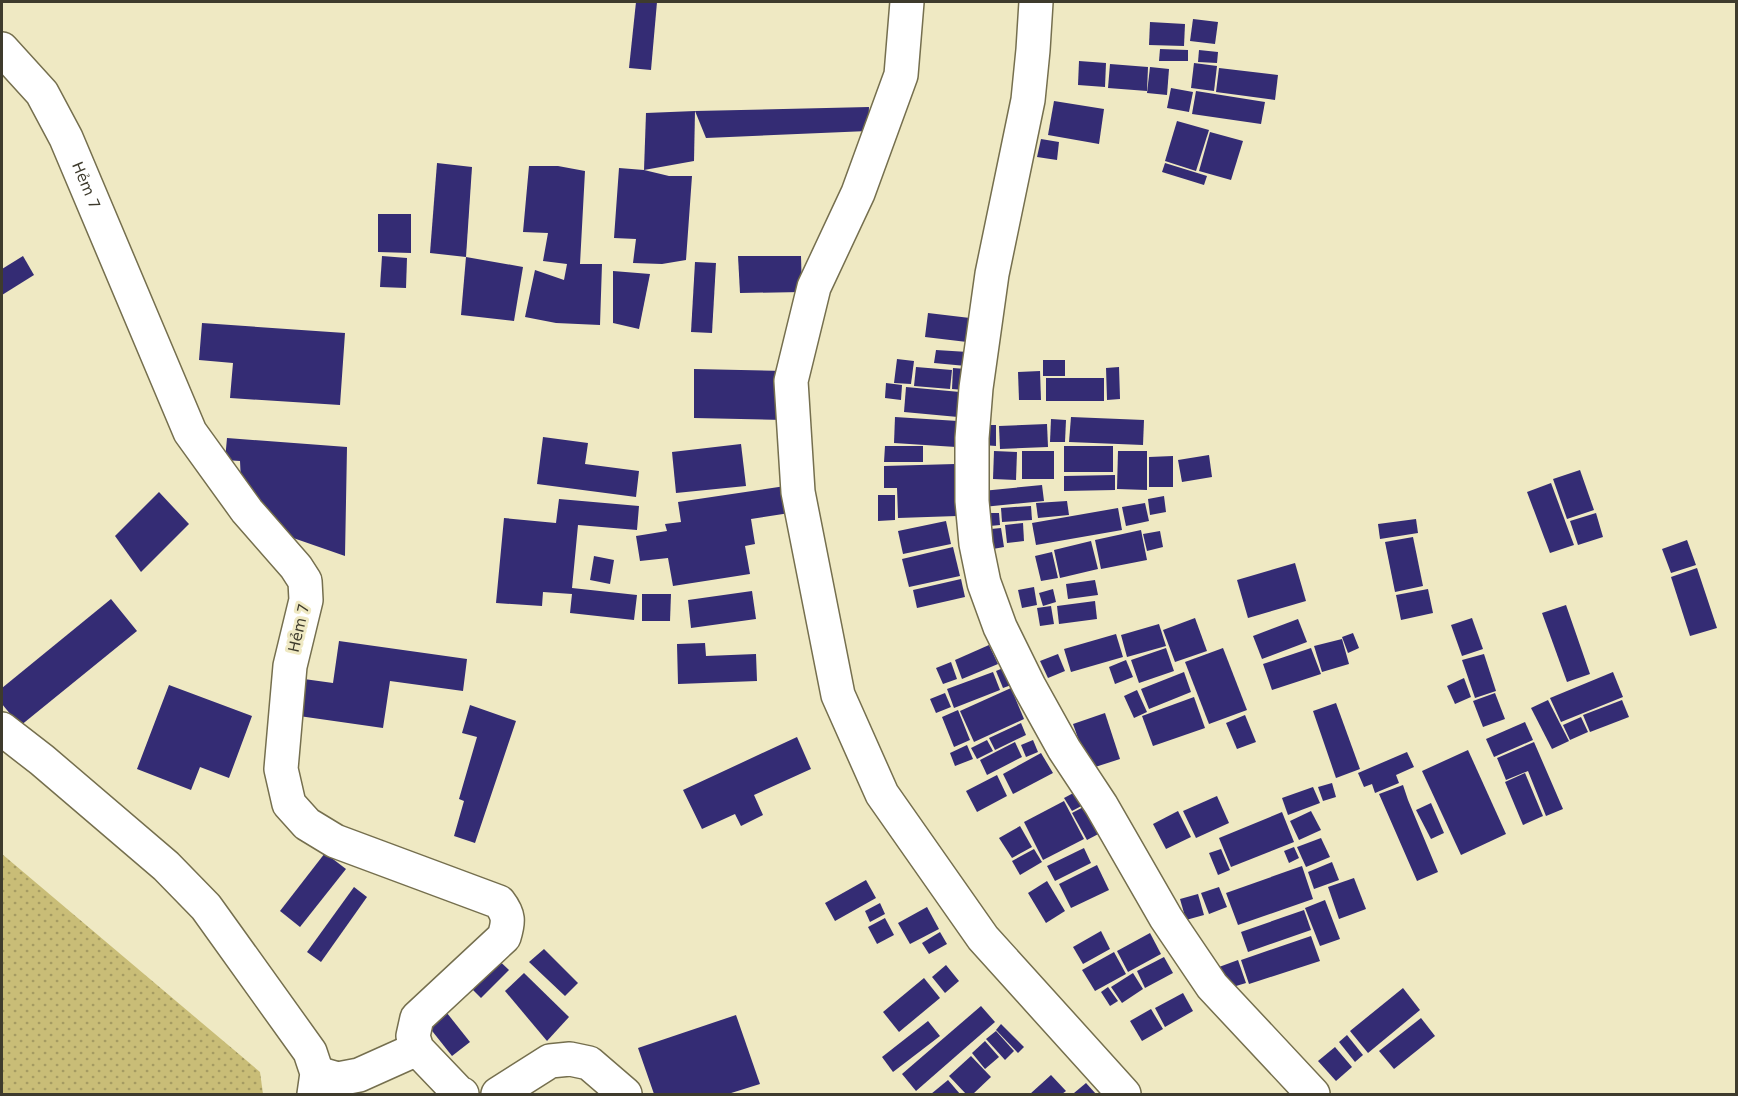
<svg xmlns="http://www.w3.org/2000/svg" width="1738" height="1096" font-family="'DejaVu Sans',sans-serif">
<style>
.grass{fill:url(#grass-dots)}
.building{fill:#342c74}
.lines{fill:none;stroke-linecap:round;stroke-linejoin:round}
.minor-casing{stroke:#756f4e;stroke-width:36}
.minor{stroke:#fff;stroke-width:33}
.labels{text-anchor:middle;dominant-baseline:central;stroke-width:6;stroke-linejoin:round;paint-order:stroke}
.street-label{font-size:15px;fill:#3e3b2d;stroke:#efe9c3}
</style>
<defs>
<pattern id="grass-dots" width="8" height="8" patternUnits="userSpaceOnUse" patternTransform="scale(1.5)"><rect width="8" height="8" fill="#c9bd77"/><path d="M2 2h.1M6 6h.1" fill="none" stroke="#a59b62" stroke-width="1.8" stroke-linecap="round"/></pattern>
</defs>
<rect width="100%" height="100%" fill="#efe9c3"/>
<path class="grass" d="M2,854L260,1072L263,1094H2Z"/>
<g class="building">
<path d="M636,2H657L651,70L629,68Z"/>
<path d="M1193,19L1218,22L1215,44L1190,41Z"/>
<path d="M1150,22L1185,24L1184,46L1149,45Z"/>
<path d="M1160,49L1188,50V61H1159Z"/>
<path d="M1199,50L1218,52L1217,63L1198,62Z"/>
<path d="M1079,61L1106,63L1105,87L1078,85Z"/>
<path d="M1194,63L1217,66L1214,91L1191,88Z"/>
<path d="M1110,64L1148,67L1147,91L1108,88Z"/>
<path d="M1150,67L1169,69L1167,95L1147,93Z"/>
<path d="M1219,68L1278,75L1275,100L1216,92Z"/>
<path d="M1171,88L1193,92L1189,112L1167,108Z"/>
<path d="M1196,91L1265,102L1261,124L1192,114Z"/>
<path d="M1054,101L1104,109L1099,144L1048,135Z"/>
<path d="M869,107L868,131L706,138L695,111Z"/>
<path d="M695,111L694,161L644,170L646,113Z"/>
<path d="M1177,121L1209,130L1196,171L1165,161Z"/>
<path d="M1210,132L1243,141L1231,180L1199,171Z"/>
<path d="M1041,139L1059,142L1057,160L1037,157Z"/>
<path d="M437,163L472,167L466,257L430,253Z"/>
<path d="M1165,163L1207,176L1204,185L1162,172Z"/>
<path d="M529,166H558L585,171L580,264H602L600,325L556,323L525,317L535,270L564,280L567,264L543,261L548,233L523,232Z"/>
<path d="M619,168L644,170L669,176H692L686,260L662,264L633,263L636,239L614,238Z"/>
<path d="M378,214H411V253L378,252Z"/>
<path d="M23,256L34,275L2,295V269Z"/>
<path d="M382,256L407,258L406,288L380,287Z"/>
<path d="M738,256H801L802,292L740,293Z"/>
<path d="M466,257L523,267L514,321L461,315Z"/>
<path d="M695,262L716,263L712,333L691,332Z"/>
<path d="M613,271L650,274L639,329L613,323Z"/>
<path d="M928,313L970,318L967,342L925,337Z"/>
<path d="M202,323L345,333L340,405L230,398L233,363L199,360Z"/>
<path d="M936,350L968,352L966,366L934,363Z"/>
<path d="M897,359L914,361L911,384L894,383Z"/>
<rect x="1043" y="360" width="22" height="16"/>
<path d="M916,367L952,370L950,389L914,386Z"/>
<path d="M1119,367L1120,399L1107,400L1106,368Z"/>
<path d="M953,368L966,369L964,390L952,389Z"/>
<path d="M694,369L785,371L784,420L694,418Z"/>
<path d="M1040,371L1041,400H1019L1018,372Z"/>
<rect x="1046" y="378" width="58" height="23"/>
<path d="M886,383L902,385L901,400L885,398Z"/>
<path d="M906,387L960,392L958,417L904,412Z"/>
<path d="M895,417L958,421L956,447L894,443Z"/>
<path d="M1071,417L1144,420L1143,445L1069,442Z"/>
<path d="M1051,419L1066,420L1065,442H1050Z"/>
<path d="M1047,424L1048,447L1000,449L999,426Z"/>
<path d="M983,425H996V446L983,445Z"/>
<path d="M543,437L588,443L585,464L639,471L636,497L537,484Z"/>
<path d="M227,438L347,447L345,556L276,532L241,482L240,461L225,460Z"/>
<path d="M741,444L746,486L676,493L672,452Z"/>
<path d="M885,446H923V462H884Z"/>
<rect x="1064" y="446" width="49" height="26"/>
<path d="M994,451L1017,452L1016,480L993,479Z"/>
<rect x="1022" y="451" width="32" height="28"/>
<path d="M1118,451H1147V490L1117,489Z"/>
<path d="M1209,455L1212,477L1182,482L1178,460Z"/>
<path d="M1173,456V487H1149V457Z"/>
<path d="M955,464L957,516L898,518L897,488H884V466Z"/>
<path d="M1580,470L1594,510L1567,519L1553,479Z"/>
<path d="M1115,475V490L1064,491V476Z"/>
<path d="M1551,483L1574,545L1550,553L1527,492Z"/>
<path d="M792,485L796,512L751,519L755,544L745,546L750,574L673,586L668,558L640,561L636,536L667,531L665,524L681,522L678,502Z"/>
<path d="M1042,485L1044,501L983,507L982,491Z"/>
<path d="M159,492L189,524L141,572L115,536Z"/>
<path d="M878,495H895V520L878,521Z"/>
<path d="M1164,496L1166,512L1150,515L1148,499Z"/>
<path d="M559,499L639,506L637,530L578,525L572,588L637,595L634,620L570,613L572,594L543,592L542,606L496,603L504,518L556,523Z"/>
<path d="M1067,501L1069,515L1038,518L1036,503Z"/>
<path d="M1145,503L1149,521L1126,526L1122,507Z"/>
<path d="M1031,506L1032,520L1002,522L1001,508Z"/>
<path d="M1118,508L1122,530L1036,545L1032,523Z"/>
<path d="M989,513H999L1000,525L990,526Z"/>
<path d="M1596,513L1603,537L1578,545L1570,521Z"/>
<path d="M1416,519L1418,533L1380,539L1378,524Z"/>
<path d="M946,521L951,544L903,554L898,531Z"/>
<path d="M1023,523L1024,541L1007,543L1005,525Z"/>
<path d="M1001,528L1004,547L993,549L991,529Z"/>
<path d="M1141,530L1147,560L1101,569L1095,540Z"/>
<path d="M1160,531L1163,547L1147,551L1143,534Z"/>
<path d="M1413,537L1423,586L1395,592L1385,542Z"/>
<path d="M1687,540L1696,565L1671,573L1662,549Z"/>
<path d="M1091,541L1098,569L1060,578L1054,550Z"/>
<path d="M953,547L960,576L909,587L902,559Z"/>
<path d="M1052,552L1058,578L1041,581L1035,556Z"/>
<path d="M594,556L614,560L610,584L590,580Z"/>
<path d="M1295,563L1306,601L1248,618L1237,580Z"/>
<path d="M1697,568L1717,628L1690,636L1671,577Z"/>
<path d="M961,579L965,597L917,608L913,590Z"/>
<path d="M1095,580L1098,595L1068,599L1066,584Z"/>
<path d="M1034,587L1037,605L1022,608L1018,590Z"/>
<path d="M1053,589L1056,602L1043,606L1039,593Z"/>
<path d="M1428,589L1433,613L1401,620L1396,595Z"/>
<path d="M752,591L756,619L691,628L688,600Z"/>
<path d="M642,594H671L670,621H642Z"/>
<path d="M111,599L137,631L20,726L2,704V688Z"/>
<path d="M1095,601L1097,619L1059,624L1057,606Z"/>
<path d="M1566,605L1590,674L1567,682L1542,613Z"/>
<path d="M1051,606L1054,624L1040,626L1037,608Z"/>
<path d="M1195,618L1207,651L1175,662L1163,630Z"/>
<path d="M1472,618L1483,649L1462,656L1451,625Z"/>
<path d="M1298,619L1307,642L1262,659L1253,636Z"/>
<path d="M1159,624L1166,646L1127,657L1121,635Z"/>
<path d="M1353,633L1359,648L1348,653L1342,637Z"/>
<path d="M1116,634L1123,657L1071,672L1064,649Z"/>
<path d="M1342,639L1349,664L1322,672L1314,646Z"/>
<path d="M339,641L467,659L463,691L390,681L383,728L299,716L304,679L333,683Z"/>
<path d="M705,643L706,656L756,654L757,681L678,684L677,644Z"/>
<path d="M989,645L998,664L962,679L955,660Z"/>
<path d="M1166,648L1174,671L1139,683L1131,660Z"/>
<path d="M1223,648L1247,710L1209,724L1185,662Z"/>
<path d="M1311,648L1321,674L1272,690L1263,664Z"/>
<path d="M1058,654L1065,671L1048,678L1040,661Z"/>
<path d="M1484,654L1496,691L1475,698L1462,660Z"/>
<path d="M1126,660L1133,677L1115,684L1109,667Z"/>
<path d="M951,662L957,679L943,684L936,668Z"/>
<path d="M1008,666L1014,684L1003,688L996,671Z"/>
<path d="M993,672L1000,690L954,708L947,689Z"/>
<path d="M1184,672L1191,692L1149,709L1141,689Z"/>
<path d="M1613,672L1623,697L1561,722L1550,698Z"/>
<path d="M1464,678L1471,697L1455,704L1447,686Z"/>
<path d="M169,685L252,716L229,778L200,767L191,790L137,769Z"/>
<path d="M1011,688L1024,719L974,742L960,711Z"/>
<path d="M1137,690L1147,712L1134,718L1124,696Z"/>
<path d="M945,693L951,707L936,713L930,699Z"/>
<path d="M1495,693L1505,719L1483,727L1473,701Z"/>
<path d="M1194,697L1205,728L1153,746L1142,716Z"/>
<path d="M1548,700L1569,741L1552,749L1531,708Z"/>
<path d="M1622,700L1629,717L1590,732L1583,715Z"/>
<path d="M1336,703L1360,769L1336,778L1313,711Z"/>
<path d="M470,705L516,721L475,843L454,836L464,801L459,799L477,737L462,733Z"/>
<path d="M958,710L970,740L954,747L942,717Z"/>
<path d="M1105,713L1120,759L1089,769L1073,724Z"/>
<path d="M1245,715L1256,742L1237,749L1226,723Z"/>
<path d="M1581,717L1588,732L1570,740L1563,725Z"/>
<path d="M1525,722L1533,740L1494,757L1486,739Z"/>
<path d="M1021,723L1026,735L995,750L989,738Z"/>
<path d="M797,737L811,769L754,795L763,815L741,826L735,814L702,829L683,790Z"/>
<path d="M987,740L993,751L977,759L971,748Z"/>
<path d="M1033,740L1038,752L1026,757L1021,745Z"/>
<path d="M1015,742L1022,757L987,775L980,760Z"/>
<path d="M1534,742L1563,809L1546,816L1528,771L1506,780L1497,758Z"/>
<path d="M967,745L973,759L955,766L950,753Z"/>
<path d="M1468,750L1506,834L1461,855L1422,771Z"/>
<path d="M1407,752L1414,767L1396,775L1399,783L1375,793L1372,784L1364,787L1358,773Z"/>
<path d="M1041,753L1053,773L1013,794L1003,774Z"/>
<path d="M1525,773L1543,816L1523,825L1505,782Z"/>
<path d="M997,775L1007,796L977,812L966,791Z"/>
<path d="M1332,783L1336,797L1323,801L1318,787Z"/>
<path d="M1403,785L1408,800L1438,872L1417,881L1379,794Z"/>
<path d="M1313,787L1320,803L1288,815L1282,798Z"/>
<path d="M1079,790L1087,803L1072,811L1064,798Z"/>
<path d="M1217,796L1229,823L1196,838L1183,811Z"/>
<path d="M1064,801L1084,839L1043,860L1024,822Z"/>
<path d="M1431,803L1444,833L1431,839L1416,810Z"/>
<path d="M1089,804L1104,831L1087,840L1072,813Z"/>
<path d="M1178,811L1191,837L1166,849L1153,824Z"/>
<path d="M1311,811L1321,830L1299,840L1290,821Z"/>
<path d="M1282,812L1294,842L1231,867L1219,838Z"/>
<path d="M1020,826L1032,847L1012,858L999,838Z"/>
<path d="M1321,838L1330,857L1306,867L1297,847Z"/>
<path d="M1294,847L1299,858L1289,863L1284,851Z"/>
<path d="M1084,848L1091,863L1055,881L1047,866Z"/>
<path d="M1034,849L1042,862L1020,875L1012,861Z"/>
<path d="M1221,849L1230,870L1218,875L1209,853Z"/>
<path d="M325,853L346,869L300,927L280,911Z"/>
<path d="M1332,862L1339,880L1314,889L1308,872Z"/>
<path d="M1097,865L1109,890L1071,908L1059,884Z"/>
<path d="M1302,866L1313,899L1238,925L1226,893Z"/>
<path d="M1354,878L1366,909L1339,919L1328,887Z"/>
<path d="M866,880L876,898L835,921L825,903Z"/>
<path d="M1047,881L1065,911L1046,923L1028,893Z"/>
<path d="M354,887L367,897L321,962L307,952Z"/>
<path d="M1219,887L1227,907L1209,914L1201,893Z"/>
<path d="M1198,894L1204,915L1186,920L1180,899Z"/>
<path d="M1325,900L1340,939L1320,946L1305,908Z"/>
<path d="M880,903L885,914L870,922L865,911Z"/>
<path d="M927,907L939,929L910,944L898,923Z"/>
<path d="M1304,910L1311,930L1248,952L1241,932Z"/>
<path d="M885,918L894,935L877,944L868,927Z"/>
<path d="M1101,931L1110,949L1083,964L1073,947Z"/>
<path d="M940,932L947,944L929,954L922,943Z"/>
<path d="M1150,933L1161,954L1128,972L1117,951Z"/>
<path d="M1311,936L1320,961L1249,984L1241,960Z"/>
<path d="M544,949L578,983L565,996L529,962Z"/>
<path d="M1114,952L1126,974L1095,991L1082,970Z"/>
<path d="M493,955L509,970L481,998L466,983Z"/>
<path d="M1164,957L1173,973L1145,988L1137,971Z"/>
<path d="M1238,960L1246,983L1226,989L1219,967Z"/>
<path d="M946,965L959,981L945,993L932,977Z"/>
<path d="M524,973L569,1017L547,1041L505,991Z"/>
<path d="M1133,973L1143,989L1122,1003L1111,987Z"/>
<path d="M924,978L940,998L899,1032L883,1012Z"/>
<path d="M1108,987L1118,1001L1110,1006L1101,992Z"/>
<path d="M1403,988L1420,1010L1368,1053L1350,1031Z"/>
<path d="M1183,993L1193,1011L1165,1027L1155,1008Z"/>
<path d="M981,1006L995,1022L916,1091L902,1074Z"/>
<path d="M443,1008L470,1042L452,1056L425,1022Z"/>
<path d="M1151,1009L1163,1029L1142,1041L1130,1021Z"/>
<path d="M736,1015L760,1084L728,1094H654L638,1048Z"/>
<path d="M1421,1018L1435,1036L1394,1069L1379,1051Z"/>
<path d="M928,1021L940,1036L893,1072L882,1057Z"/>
<path d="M1001,1024L1024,1047L1018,1053L996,1030Z"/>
<path d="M996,1031L1014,1051L1005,1060L986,1039Z"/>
<path d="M1347,1035L1363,1055L1355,1062L1339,1042Z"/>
<path d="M985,1041L999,1057L985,1069L972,1053Z"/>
<path d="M1335,1047L1352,1067L1336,1081L1318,1061Z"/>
<path d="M971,1056L991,1077L973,1094H966L949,1076Z"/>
<path d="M1051,1075L1066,1091L1062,1094H1030Z"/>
<path d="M948,1080L960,1094H931Z"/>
<path d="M1086,1083L1096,1094H1075L1074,1093Z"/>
</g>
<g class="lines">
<defs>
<g id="minor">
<path d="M907,2L901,75L858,193L814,287L791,381L798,492L838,695L882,794L983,938L1124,1094"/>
<path d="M1036,2L1033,50L1028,100L992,274L976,388L972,438V501L976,544L984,583L1000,627L1029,686L1064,749L1101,805L1166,918L1212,986L1313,1094"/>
<path id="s1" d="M2,49L42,93L66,138L190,432L247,511L296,567L305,581L306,600L290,666L281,769L289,804L307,824L335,841L499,902C509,915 509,921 504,937L417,1018L413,1036L417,1049L459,1093L462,1094"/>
<path d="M2,729L42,760L166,866L206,907L310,1052L317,1073L314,1094"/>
<path d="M317,1073L338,1079L359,1075L417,1049"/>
<path d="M498,1094L550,1061L570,1059L589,1063L625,1094"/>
</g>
</defs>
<use href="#minor" class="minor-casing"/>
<use href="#minor" class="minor"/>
</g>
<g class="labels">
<g class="street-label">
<text stroke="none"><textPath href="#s1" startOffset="162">Hẻm 7</textPath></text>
<text transform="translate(299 628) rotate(-77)">Hẻm 7</text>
</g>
</g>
<rect width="1738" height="1096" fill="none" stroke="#3e3b2d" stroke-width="6"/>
</svg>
